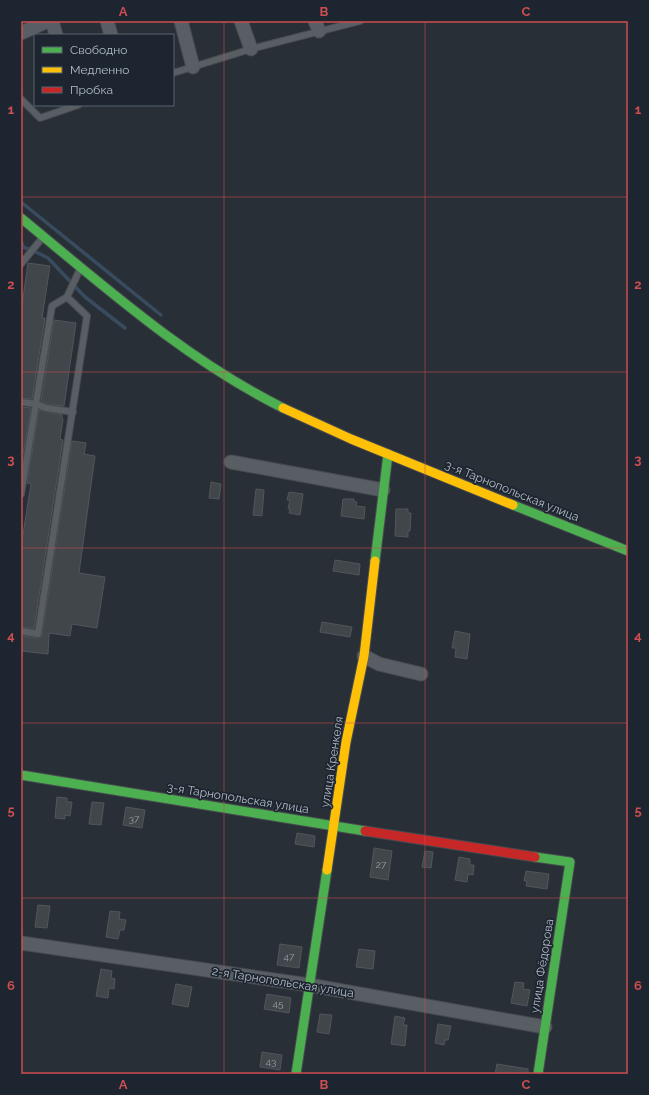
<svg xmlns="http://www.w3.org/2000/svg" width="649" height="1095" font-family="Raleway,sans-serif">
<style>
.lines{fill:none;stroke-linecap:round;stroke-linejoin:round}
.stream{stroke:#384b5f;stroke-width:3.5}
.building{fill:#41464b;stroke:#51565d}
.lane-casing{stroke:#474b51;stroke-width:8}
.street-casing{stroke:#474b51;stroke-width:15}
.fast-casing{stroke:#474b51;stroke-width:11}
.slow-casing{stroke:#474b51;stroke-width:11}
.jam-casing{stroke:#474b51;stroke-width:11}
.lane{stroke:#595e64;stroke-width:6}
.street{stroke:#595e64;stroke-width:13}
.fast{stroke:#4caf50;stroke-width:9}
.slow{stroke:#ffc107;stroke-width:9}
.jam{stroke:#c62828;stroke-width:9}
.grid{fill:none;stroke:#cd4d50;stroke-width:1;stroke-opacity:0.55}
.labels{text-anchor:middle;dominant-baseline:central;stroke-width:3.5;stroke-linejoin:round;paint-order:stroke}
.number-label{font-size:10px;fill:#969ea7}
.street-label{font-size:12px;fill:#b3bcc6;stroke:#1d2630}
.neatline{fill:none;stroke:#cd4d50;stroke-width:1.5}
.grid-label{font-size:13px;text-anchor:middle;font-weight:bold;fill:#cd4d50}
</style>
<rect width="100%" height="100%" fill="#292f36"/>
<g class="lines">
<g class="stream">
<path d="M21,202L161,315"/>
<path d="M21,240L23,247L36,252L48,258L85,297L125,328"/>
</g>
</g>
<g class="building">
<path d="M28,263L50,266L42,318H45L32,399L21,398V312Z"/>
<path d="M54,320L76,323L64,406L47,404L41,401Z"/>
<path d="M21,407L31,408L21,466Z"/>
<path d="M39,410L62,415V418L63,419L60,439L63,440L34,629L21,627V547L31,484L27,483Z"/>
<path d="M72,441L86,443L84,454L95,456L79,573L105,577L97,628L72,624L70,636L49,633L48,654L21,651V636L38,638L41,637L42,635Z"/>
<path d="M211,482L221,484L219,499L209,498Z"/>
<path d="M256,489L264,490L262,516L253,515Z"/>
<path d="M289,492L303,494L300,515L289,513L290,509L288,508L290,500H287Z"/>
<path d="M343,499H354V502H357L356,506L365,507L364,519L341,516Z"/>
<path d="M396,509H408V513H411L410,531H408V537L395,536Z"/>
<path d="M335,560L360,564L359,575L333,571Z"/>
<path d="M322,622L352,627L350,637L320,632Z"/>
<path d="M455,631L470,634L467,659L455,657L456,648H452Z"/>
<path d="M57,797L67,798V802H72L70,816L65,815V819L55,818Z"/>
<path d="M92,802L104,803L101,825L89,824Z"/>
<path d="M126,807L145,810L142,828L123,825Z"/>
<path d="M297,833L315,836L314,847L295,844Z"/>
<path d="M374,848L392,851L388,880L370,877Z"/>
<path d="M425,851L433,852L431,868L422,867Z"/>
<path d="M459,857L470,859V865H474L473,875L468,874L467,882L455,880Z"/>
<path d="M526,871L549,874L547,889L526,886L527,881H524Z"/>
<path d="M38,905L50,906L47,928L35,927Z"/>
<path d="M110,911L120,912L119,919L126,920L124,930H120L118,939L106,937Z"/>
<path d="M280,944L302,947L299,968L277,965Z"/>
<path d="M359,949L375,951L373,969L356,967Z"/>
<path d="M101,969L112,971L111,978L115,979L114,989L109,988L108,998L96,996Z"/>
<path d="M515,982L524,983L523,989L530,990L527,1006L511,1003Z"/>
<path d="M176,984L192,987L188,1007L172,1004Z"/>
<path d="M267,994L291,998L289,1013L264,1009Z"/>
<path d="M320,1014L332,1015L329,1034L317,1032Z"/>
<path d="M395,1016L405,1018L403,1025H407L405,1046L391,1044Z"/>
<path d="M438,1024L451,1026L448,1040H445L444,1045L435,1043Z"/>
<path d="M262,1052L282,1055L280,1070L260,1067Z"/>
<path d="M497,1064L528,1069V1074H495Z"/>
</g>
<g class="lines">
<defs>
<g id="lane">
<path d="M173,73L251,49L360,21"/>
<path d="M21,99L40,118L78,105"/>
<path d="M21,264L43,237"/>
<path d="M21,402L36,404L46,408L73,412"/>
<path d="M21,494L52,306L67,297L80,269"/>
<path d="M21,631L38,634L87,316L67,297"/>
</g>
<g id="street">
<path d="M52,21L56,35"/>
<path d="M107,21L111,35"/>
<path d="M181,21L193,67"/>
<path d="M241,21L251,49"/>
<path d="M315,21L319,31"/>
<path d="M21,33L48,21"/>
<path d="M231,462L383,490"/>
<path d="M364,656L379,664L421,674"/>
<path d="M21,943L309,985L545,1027"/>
</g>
<g id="fast">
<path d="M21,218C105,287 185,359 283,408"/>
<path d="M513,505L628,551"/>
<path d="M375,561L388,454"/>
<path d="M21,775L365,831"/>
<path d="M535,857L570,862L538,1074"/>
<path d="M296,1074L327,870"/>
</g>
<g id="slow">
<path d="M283,408L351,439L513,505"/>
<path d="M327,870L346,742L364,656L375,561"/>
</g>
<path id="jam" d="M365,831L535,857"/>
</defs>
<use href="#lane" class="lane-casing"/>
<use href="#street" class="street-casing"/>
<use href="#fast" class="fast-casing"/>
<use href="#slow" class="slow-casing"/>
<use href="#jam" class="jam-casing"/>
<use href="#lane" class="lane"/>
<use href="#street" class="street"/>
<use href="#fast" class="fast"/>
<use href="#slow" class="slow"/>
<use href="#jam" class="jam"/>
</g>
<path class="grid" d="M224,21V1074M425,21V1074M21,197H628M21,372H628M21,548H628M21,723H628M21,898H628"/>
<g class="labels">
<g class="number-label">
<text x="134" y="818">37</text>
<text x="381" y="864">27</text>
<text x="289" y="956">47</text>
<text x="278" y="1003">45</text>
<text x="271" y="1061">43</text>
</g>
<g class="street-label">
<text transform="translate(512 491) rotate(22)">3-я Тарнопольская улица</text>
<text transform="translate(332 762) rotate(-81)">улица Кренкеля</text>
<text transform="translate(238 798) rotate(9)">3-я Тарнопольская улица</text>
<text transform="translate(542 966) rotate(-81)">улица Фёдорова</text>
<text transform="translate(283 982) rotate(9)">2-я Тарнопольская улица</text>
</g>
</g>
<rect width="649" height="1095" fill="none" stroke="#1d2630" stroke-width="44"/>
<rect x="34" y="34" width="140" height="72" fill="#1d2630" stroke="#59626c"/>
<rect x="42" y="47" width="20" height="6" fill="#4caf50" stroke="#59626c"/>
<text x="70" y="54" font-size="12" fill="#b3bcc6">Свободно</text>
<rect x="42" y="67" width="20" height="6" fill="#ffc107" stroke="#59626c"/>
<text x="70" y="74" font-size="12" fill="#b3bcc6">Медленно</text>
<rect x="42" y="87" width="20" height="6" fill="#c62828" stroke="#59626c"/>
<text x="70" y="94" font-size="12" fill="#b3bcc6">Пробка</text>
<rect x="22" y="22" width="605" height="1051" class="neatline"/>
<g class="grid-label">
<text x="123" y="16">A</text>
<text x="324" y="16">B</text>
<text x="526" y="16">C</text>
<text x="11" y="114">1</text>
<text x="638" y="114">1</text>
<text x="11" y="289">2</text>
<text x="638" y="289">2</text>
<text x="11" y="464">3</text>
<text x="638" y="464">3</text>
<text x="11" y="640">4</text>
<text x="638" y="640">4</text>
<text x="11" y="815">5</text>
<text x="638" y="815">5</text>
<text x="11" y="990">6</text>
<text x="638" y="990">6</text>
<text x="123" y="1089">A</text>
<text x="324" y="1089">B</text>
<text x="526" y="1089">C</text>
</g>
</svg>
